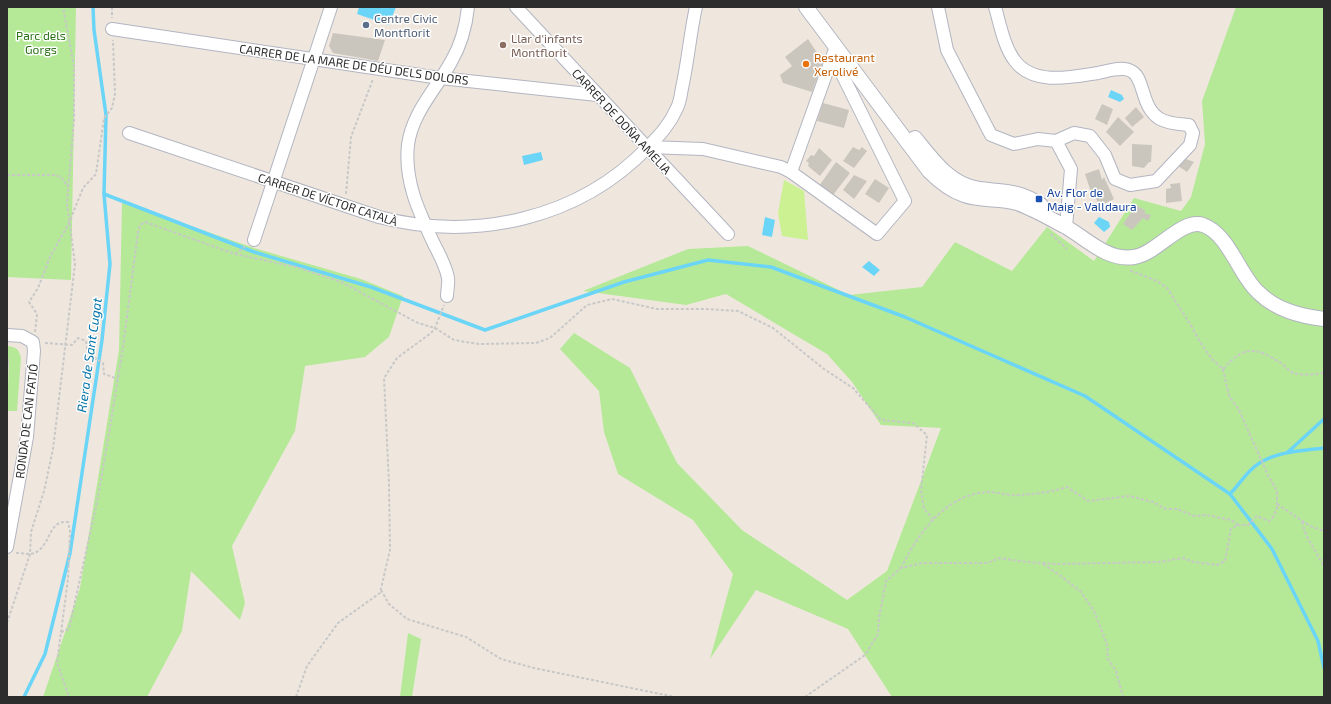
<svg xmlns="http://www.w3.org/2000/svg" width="1331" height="704" font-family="'Exo 2',sans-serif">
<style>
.green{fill:#b5e998}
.pitch{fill:#cbf193}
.water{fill:#6bd5f7}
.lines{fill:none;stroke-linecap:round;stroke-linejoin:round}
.stream{stroke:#6bd5f7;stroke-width:3.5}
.building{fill:#cbc6bd}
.minor-casing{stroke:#b2b5c1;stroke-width:14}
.tertiary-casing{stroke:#b2b5c1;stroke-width:16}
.path{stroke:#c8c8c8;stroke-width:2;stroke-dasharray:3 2;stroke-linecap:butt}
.minor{stroke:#fff;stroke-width:12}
.tertiary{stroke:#fff;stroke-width:14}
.service-dot{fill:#5c6f8a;stroke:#fff;stroke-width:1.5}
.education-dot{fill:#8d6e63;stroke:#fff;stroke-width:1.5}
.food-dot{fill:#e8710a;stroke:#fff;stroke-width:1.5}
.transit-dot{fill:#1a4fb4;stroke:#fff;stroke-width:1.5}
.labels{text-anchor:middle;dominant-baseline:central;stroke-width:3;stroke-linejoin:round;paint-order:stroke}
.service-label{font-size:12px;fill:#4e5e75;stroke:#fff;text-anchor:start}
.park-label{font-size:12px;fill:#2b7116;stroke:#fff}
.education-label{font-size:12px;fill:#785e54;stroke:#fff;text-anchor:start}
.food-label{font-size:12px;fill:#c56008;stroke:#fff;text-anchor:start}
.street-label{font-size:12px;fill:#2d2d2d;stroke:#fff}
.transit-label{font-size:12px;fill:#164399;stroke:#fff;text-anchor:start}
.water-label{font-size:13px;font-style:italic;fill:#0474a9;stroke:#fff}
</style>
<rect width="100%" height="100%" fill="#efe7de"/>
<g class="green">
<path d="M7,7H76L71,280L7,277Z"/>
<path d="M1236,7H1324V697H892L848,629L756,590L710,659L733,574L693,520L618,474L604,432L599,391L560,349L574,333L630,368L677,463L742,530L847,600L887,571L941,428L881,425L852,382L827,354L726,294L686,305L583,291L688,249L748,246L849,295L922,287L955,242L1012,271L1047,227L1094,261L1134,198L1181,211L1191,197L1205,144L1202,101Z"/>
<path d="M122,202L254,248L361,279L403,296L389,337L365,357L305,366L295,431L232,546L245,603L240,620L191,571L182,631L147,697H43L80,588L119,350Z"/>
<path d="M7,346C16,347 19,349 21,358L17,411H7L9,359H7Z"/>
<path d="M408,633L421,639L412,697H400Z"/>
</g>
<path class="pitch" d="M784,180L804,191L808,240L782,236L778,213Z"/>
<g class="water">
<path d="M359,7H396L389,25L357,14Z"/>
<path d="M1111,90L1122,95L1124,99L1120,102L1108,97Z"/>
<path d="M541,152L543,160L524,165L522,156Z"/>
<path d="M765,217L775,220L772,237L762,235Z"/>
<path d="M1099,217L1109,222L1110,227L1104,232L1094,223Z"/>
<path d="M869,261L880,270L874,276L862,267Z"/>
</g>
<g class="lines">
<g class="stream">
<path d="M104,194L254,252L371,287L485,330L624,282L708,260L771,267L905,317L1085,396L1230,494L1272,549L1318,641L1324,668"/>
<path d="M1288,452L1324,419"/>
<path d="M1230,494C1239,485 1247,471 1258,464C1277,451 1302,451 1324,448"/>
<path d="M24,697L45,654L70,553L102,340L110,264L104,194L106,115L94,30L93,7"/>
</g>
</g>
<g class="building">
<path d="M333,33L385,40L378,61L333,53L329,46Z"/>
<path d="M808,39L823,62L812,92L783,83L780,75L792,66L785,57Z"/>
<path d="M823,103L849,110L844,128L817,121Z"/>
<path d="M1102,104L1113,109L1107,125L1095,119Z"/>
<path d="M1136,107L1144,117L1132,127L1125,118Z"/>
<path d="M1118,117L1134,132L1120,146L1106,132Z"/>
<path d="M1132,144L1152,145L1151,162H1149L1144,168L1132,166Z"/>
<path d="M853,147L859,150L862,147L867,151L854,168L843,161Z"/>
<path d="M819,148L832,160L820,176L808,166L809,163L806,161L811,155L814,156Z"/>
<path d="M1186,159L1194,162L1187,172L1178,166Z"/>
<path d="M836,162L850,173L833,195L819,186Z"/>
<path d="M1099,169L1102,180L1104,177L1114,199L1100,206L1090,189L1085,174Z"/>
<path d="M854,175L867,181L854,199L843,190Z"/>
<path d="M875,179L889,188L879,203L865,194Z"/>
<path d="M1180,183L1182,201L1166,203V189L1171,188L1170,184Z"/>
<path d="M1136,205L1146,211L1144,213L1151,215L1148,221L1143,218L1132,230L1123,224Z"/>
<path d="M7,359H9L8,373H7Z"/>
</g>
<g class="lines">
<defs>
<g id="minor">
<path d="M516,7L728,234"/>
<path d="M938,7L947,50L991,135L1014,144L1038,139L1056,141L1071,169L1066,227"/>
<path d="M995,7C1000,24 1004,47 1015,61C1034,86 1072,77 1098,73C1108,71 1122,66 1131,71C1145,77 1140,107 1160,119C1169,124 1180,124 1189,125L1193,133L1190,145L1156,181L1130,185L1115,179L1105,155L1090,136L1074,133L1056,141"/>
<path d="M112,29L440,78L597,95"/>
<path d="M129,133L379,217C475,242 579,219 648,147C660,135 670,124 677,108C680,102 681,94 682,88C688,61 690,34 696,7"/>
<path d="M648,147L703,149L781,167L791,172L877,234L905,201L833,56"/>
<path d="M791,172L834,52"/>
<path d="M254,240L331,7"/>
<path d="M447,296C447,290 449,283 448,278C446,266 439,254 434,244C419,212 404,181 408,145C412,113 436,89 451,62C461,45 466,27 468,7"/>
<path d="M7,335L22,336L33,342L34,351L27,437L7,547"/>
</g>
<g id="tertiary">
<path d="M806,7L929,171C939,181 950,190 964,195C980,201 1000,198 1017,203C1034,209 1051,219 1066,227C1087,239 1107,261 1134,257C1157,254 1181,218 1203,225C1229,234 1239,275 1258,292C1276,310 1300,316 1324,319"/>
<path d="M915,138C932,159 950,185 979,189C1004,192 1018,190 1041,205"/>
</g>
</defs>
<use href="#minor" class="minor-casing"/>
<use href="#tertiary" class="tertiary-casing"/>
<g class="path">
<path d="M112,7V18"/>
<path d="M7,175H54L61,177L68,187"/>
<path d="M346,194L351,137L373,79"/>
<path d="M1051,234L1067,249"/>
<path d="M235,254L245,247"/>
<path d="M35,332L37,314L29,302L38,288L50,257L69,223L83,188L96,174L104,118L112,108L115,94L113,40"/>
<path d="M45,343L72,345L78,338L86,341L88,354L103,363L104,374L118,379"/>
<path d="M1223,369C1244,346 1254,346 1281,363C1285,366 1289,371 1293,373C1302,376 1315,374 1324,373"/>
<path d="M1277,504L1310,526L1324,531"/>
<path d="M1302,522L1306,535L1324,566"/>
<path d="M16,553C24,553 32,556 38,551C51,542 49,520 68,522L70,531L68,579L57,663L69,697"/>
<path d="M1043,564L1061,576L1081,592L1094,611L1107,644L1108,659L1116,671L1123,697"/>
<path d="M901,568C918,533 947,493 989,492C999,492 1009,496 1019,495C1035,494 1052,492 1067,487L1088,501L1129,496L1153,502L1166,509H1177L1194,516L1206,515L1231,520L1238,525"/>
<path d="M381,590L389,604L407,619L466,637L501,659L534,668L675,697"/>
<path d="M7,623L30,554L31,532L44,491L53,449L75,264L67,203L74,120V66L63,7"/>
<path d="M61,632L69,629L97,502L109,433L123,347L138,232L140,225L145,222L235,254L296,267L341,282L418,323L435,328L454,340L479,344L536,343L550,338L587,305L612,299L657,309H705L738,311L773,328L824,369L853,388L881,420L913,423L927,435L921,490L924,509L933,519"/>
<path d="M296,697L307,666L338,623L380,593L390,550L389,484L384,378L397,358L431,333L435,328L444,305"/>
<path d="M805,697L865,655L878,634L879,618L886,581L901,568L922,563H988L999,558L1027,562L1056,564L1159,562L1183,558L1194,562L1217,565L1225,561L1231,529L1238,525H1248L1257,516L1269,521L1274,516L1277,508V491L1268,475L1239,410L1229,396L1223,369L1212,359L1200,342L1192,327L1167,288L1157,281L1129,270"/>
</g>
<use href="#minor" class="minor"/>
<use href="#tertiary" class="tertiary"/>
</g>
<circle class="service-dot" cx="366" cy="25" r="4"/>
<circle class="education-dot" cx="503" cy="45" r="4"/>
<circle class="food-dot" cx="806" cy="64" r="4"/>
<rect class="transit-dot" x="1035" y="195" width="8" height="8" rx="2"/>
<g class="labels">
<g class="service-label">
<text x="374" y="18">Centre Civic<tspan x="374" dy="14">Montflorit</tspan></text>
</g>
<g class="park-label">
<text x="41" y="35">Parc dels<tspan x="41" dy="14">Gorgs</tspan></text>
</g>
<g class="education-label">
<text x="511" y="38">Llar d'infants<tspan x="511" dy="14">Montflorit</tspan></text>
</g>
<g class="food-label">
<text x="814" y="57">Restaurant<tspan x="814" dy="14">Xerolivé</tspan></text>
</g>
<g class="street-label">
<text transform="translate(354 64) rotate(8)">CARRER DE LA MARE DE DÉU DELS DOLORS</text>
<text transform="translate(622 121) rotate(47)">CARRER DE DOÑA AMELIA</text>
<text transform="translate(328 199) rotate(18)">CARRER DE VÍCTOR CATALÀ</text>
<text transform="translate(26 421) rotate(-83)">RONDA DE CAN FATJÓ</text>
</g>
<g class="transit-label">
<text x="1047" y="192">Av. Flor de<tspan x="1047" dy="14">Maig - Valldaura</tspan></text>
</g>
<g class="water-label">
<text transform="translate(89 355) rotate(-82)">Riera de Sant Cugat</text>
</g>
</g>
<rect width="1331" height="704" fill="none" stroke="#2d2d2d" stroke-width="16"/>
</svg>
